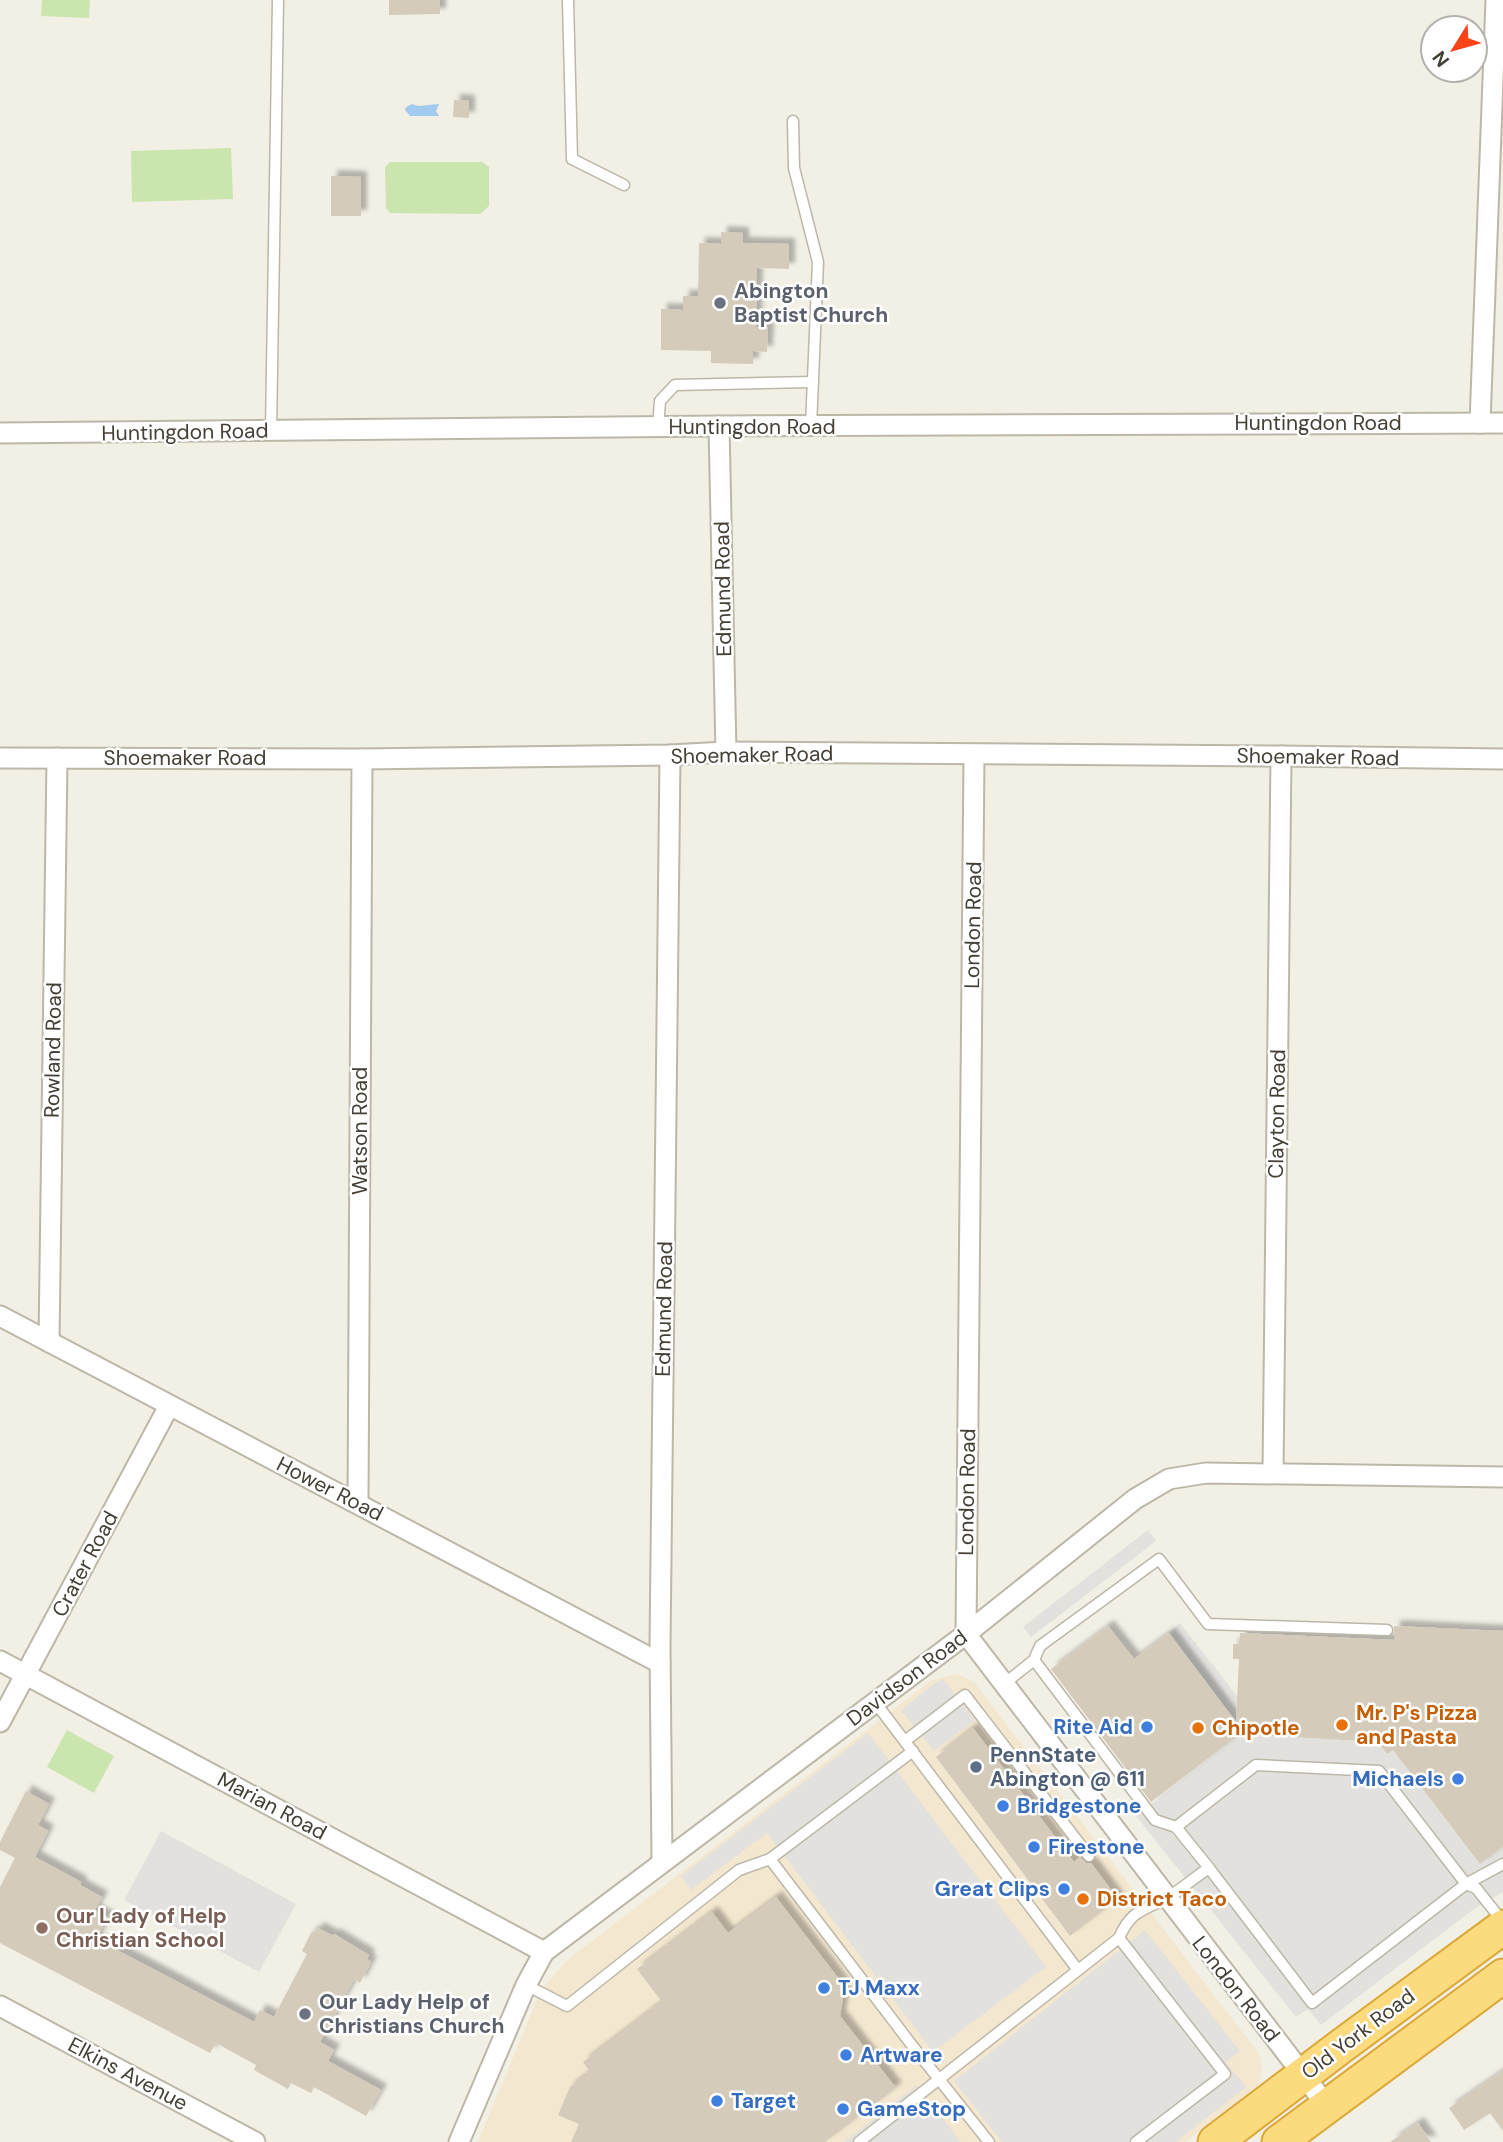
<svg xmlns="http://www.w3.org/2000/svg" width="1503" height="2142" font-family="'DM Sans',sans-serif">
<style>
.commercial{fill:#f4e7d0}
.green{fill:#cae6ae}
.parking{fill:#e3e1dd}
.water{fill:#a2cbef}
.building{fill:#d4cbbb;filter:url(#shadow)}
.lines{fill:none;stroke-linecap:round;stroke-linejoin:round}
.service-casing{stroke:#bdb7a8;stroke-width:13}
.minor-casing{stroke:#bdb7a8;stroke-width:23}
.trunk-casing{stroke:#dba737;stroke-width:37}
.service{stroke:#fff;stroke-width:10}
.minor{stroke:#fff;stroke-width:19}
.trunk{stroke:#fcdb7e;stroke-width:33}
.worship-dot{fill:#6b7280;stroke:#fff;stroke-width:2.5}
.food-dot{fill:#e8710a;stroke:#fff;stroke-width:2.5}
.shop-dot{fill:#3f7fe0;stroke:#fff;stroke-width:2.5}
.service-dot{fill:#5c6f8a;stroke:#fff;stroke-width:2.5}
.education-dot{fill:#8d6e63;stroke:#fff;stroke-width:2.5}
.labels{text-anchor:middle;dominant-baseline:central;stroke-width:5;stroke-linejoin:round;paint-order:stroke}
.worship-label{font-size:21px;font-weight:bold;fill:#5b616d;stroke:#fff;text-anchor:start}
.street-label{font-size:21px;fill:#453f35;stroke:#fff}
.food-label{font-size:21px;font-weight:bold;fill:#c56008;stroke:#fff;text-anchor:start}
.shop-label{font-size:21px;font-weight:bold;fill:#366cbe;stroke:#fff;text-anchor:start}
.service-label{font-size:21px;font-weight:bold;fill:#4e5e75;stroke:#fff;text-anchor:start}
.education-label{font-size:21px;font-weight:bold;fill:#785e54;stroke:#fff;text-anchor:start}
</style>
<defs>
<filter id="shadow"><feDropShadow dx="6" dy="-6" stdDeviation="2" flood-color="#0004"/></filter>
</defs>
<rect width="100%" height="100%" fill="#f2efe5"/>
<path class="commercial" d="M957,1674L974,1682L1260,2055L1262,2068L1259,2085L1186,2142H478L540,1992L566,1961L932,1680Z"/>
<g class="green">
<path d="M42,0H90L89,18L41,16Z"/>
<path d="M231,148L233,199L132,202L131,151Z"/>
<path d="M390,162H482L489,167V206L480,214L390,213L386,208L385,167Z"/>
<path d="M67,1730L114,1756L94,1793L47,1767Z"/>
</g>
<g class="parking">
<path d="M1148,1530L1156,1541L1031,1637L1023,1627Z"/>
<path d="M1180,1623L1237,1696L1236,1722L1169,1633Z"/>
<path d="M943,1679L975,1720L934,1751L901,1710L935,1683Z"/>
<path d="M868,1733L1046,1967L933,2052L767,1833L691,1890L681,1876Z"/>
<path d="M1240,1734L1378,1742L1387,1754L1393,1750L1480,1864L1503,1847V1892L1474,1909L1321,2025L1308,2009L1296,2017L1136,1816Z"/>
<path d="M161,1831L296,1904L259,1972L124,1900Z"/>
<path d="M1145,1930L1240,2051L1226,2062L1246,2087L1176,2142H1002L954,2081Z"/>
<path d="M917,2085L961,2142H844Z"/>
</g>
<path class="water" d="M412,104L418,106L439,104L436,111L439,116H410L405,110L406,107Z"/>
<g class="building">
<path d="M389,0H440V14L389,15Z"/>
<path d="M454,100L469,101V118L453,117Z"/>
<path d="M331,176L361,177V216H331Z"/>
<path d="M721,232L743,233V243L789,244V269L757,268L756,327H768L767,352L753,351V364L711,363V351L661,350V309L683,310V296H698L699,243L721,244Z"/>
<path d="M1108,1626L1134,1659L1169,1633L1236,1722L1239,1659H1233V1644H1240V1633L1394,1640V1626L1503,1631V1847L1480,1864L1393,1750L1387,1754L1378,1742L1240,1734L1151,1802L1051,1669Z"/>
<path d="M973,1728L1074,1862L1080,1857L1086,1863H1091L1118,1899L1070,1936L936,1757Z"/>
<path d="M26,1791L49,1804L38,1825L48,1831L35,1857L81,1882L80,1885L102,1897L95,1910L108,1917L96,1939L254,2022L260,2010L274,2017L307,1954L302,1951L312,1931L315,1933L318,1928L333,1936L334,1934L369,1955L367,1959L371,1962L360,1983L354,1979L320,2042L334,2050L328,2061L381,2090L366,2116L314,2087L311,2093L291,2083L288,2089L254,2070L256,2065L216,2043L210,2053L0,1943V1887L15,1858L0,1850V1842Z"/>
<path d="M776,1897L845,1987L840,2016L896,2088L825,2142H571L579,2124L558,2115L570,2087L590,2072L583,2062L662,2002L637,1969L712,1912L728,1933Z"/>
<path d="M1503,2071V2131L1490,2113L1464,2130L1449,2108Z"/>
<path d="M1418,2123L1431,2142H1390Z"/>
</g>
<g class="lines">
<defs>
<g id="service">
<path d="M568,0L572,159L624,185"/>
<path d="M793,121L794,168L818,262L811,426"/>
<path d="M658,427L660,401L675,385L813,382"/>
<path d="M271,431L278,0"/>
<path d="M1034,1660L1155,1820L1176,1827"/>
<path d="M1004,1684L1034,1660L1040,1646L1159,1559L1208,1624L1387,1630"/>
<path d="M875,1702L1078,1970"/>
<path d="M905,1741L965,1695L1089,1856"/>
<path d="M770,1859L913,1751"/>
<path d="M1209,1868L1312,2003L1466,1884L1503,1864"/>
<path d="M1119,1938L1225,2074L1136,2142"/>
<path d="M526,1985L567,2006L739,1870L770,1859L911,2044L989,2142"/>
<path d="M859,2142L1119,1938C1132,1908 1145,1911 1168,1897C1182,1889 1195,1877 1209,1868L1176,1827L1256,1765L1379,1771L1466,1884L1476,1888L1503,1922"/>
</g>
<g id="minor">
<path d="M1480,423L1496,0"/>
<path d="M719,426L726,752"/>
<path d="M0,433L719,426L1503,423"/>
<path d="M974,756L966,1634L1327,2106"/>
<path d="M0,758L362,759L670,755L726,752L1281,756L1503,759"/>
<path d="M0,1316L660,1663"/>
<path d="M49,1342L57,758"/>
<path d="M1273,1473L1281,756"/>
<path d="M358,1503L362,759"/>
<path d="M0,1661L544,1952"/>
<path d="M0,1722L169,1406"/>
<path d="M662,1862L660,1647L670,755"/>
<path d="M0,2006L255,2142"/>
<path d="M459,2142L526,1985L544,1952L966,1634L1135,1499L1169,1479L1206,1473L1503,1477"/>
</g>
<g id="trunk">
<path d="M1215,2142L1340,2047L1503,1927"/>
<path d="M1279,2142L1503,1976"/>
</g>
</defs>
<use href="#service" class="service-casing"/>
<use href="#minor" class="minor-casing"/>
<use href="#trunk" class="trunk-casing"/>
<use href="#service" class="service"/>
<use href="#minor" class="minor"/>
<use href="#trunk" class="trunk"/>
</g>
<g class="worship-dot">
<circle cx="720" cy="303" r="7"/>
<circle cx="305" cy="2014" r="7"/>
</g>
<g class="food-dot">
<circle cx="1342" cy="1725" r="7"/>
<circle cx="1198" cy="1728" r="7"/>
<circle cx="1083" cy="1899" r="7"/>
</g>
<g class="shop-dot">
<circle cx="1147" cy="1727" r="7"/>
<circle cx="1458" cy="1779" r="7"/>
<circle cx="1003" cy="1806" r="7"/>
<circle cx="1034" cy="1847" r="7"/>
<circle cx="1064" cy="1889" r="7"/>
<circle cx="824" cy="1988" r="7"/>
<circle cx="846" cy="2055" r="7"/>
<circle cx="717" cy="2101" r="7"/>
<circle cx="843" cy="2109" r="7"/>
</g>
<circle class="service-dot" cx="976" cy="1767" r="7"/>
<circle class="education-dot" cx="42" cy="1928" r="7"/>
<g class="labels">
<g class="worship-label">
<text x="734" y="291">Abington<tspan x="734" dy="24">Baptist Church</tspan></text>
<text x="319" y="2002">Our Lady Help of<tspan x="319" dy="24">Christians Church</tspan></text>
</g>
<g class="street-label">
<text x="1318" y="423">Huntingdon Road</text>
<text x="752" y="427">Huntingdon Road</text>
<text transform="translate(185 432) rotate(-1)">Huntingdon Road</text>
<text transform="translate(723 589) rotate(-91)">Edmund Road</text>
<text transform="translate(752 755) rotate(-1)">Shoemaker Road</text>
<text transform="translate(1318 757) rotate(1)">Shoemaker Road</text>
<text x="185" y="758">Shoemaker Road</text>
<text transform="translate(973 925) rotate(-89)">London Road</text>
<text transform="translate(53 1050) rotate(-89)">Rowland Road</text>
<text transform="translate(1277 1114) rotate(-89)">Clayton Road</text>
<text transform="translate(360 1131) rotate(-90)">Watson Road</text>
<text transform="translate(664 1309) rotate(-89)">Edmund Road</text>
<text transform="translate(330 1489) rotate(27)">Hower Road</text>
<text transform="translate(967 1492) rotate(-89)">London Road</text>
<text transform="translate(85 1564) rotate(-62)">Crater Road</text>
<text transform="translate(907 1678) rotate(-37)">Davidson Road</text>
<text transform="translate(272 1806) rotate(28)">Marian Road</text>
<text transform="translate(1236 1989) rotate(52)">London Road</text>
<text transform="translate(1358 2034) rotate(-37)">Old York Road</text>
<text transform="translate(128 2074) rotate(28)">Elkins Avenue</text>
</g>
<g class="food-label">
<text x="1356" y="1713">Mr. P's Pizza<tspan x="1356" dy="24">and Pasta</tspan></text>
<text x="1212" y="1728">Chipotle</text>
<text x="1097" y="1899">District Taco</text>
</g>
<g class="shop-label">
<text x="1133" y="1727" text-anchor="end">Rite Aid</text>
<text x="1444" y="1779" text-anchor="end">Michaels</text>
<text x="1017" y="1806">Bridgestone</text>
<text x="1048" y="1847">Firestone</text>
<text x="1050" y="1889" text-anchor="end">Great Clips</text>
<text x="838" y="1988">TJ Maxx</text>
<text x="860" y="2055">Artware</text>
<text x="731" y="2101">Target</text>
<text x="857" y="2109">GameStop</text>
</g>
<g class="service-label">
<text x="990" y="1755">PennState<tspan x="990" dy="24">Abington @ 611</tspan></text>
</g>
<g class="education-label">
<text x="56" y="1916">Our Lady of Help<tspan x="56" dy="24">Christian School</tspan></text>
</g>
</g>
<g transform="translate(1454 49) rotate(233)"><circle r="33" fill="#ffffff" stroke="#b5b2ae" stroke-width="2"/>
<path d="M0-5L12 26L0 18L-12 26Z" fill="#f74518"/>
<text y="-10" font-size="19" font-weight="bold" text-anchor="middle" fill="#453f35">N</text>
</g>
</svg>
